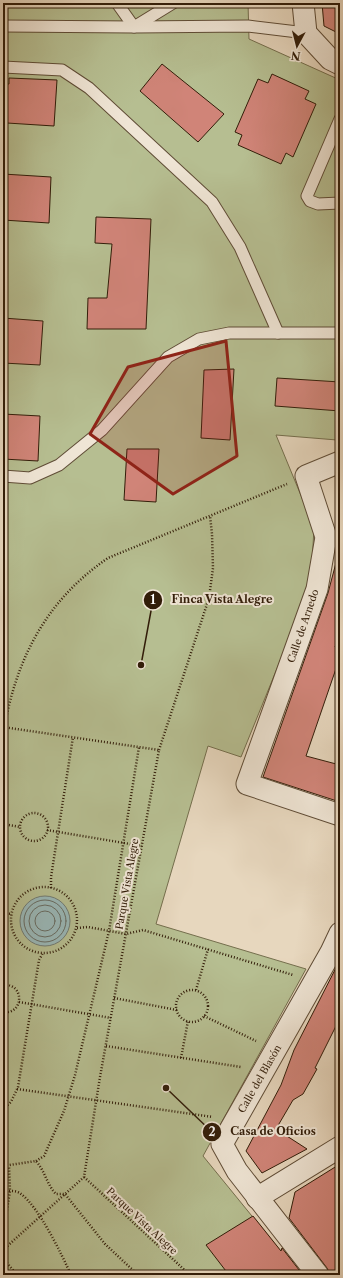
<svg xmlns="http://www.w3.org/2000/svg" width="343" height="1278" font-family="'Libre Caslon Text',serif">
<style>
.green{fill:#b6be91;stroke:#746e4d}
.water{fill:#99b8b9;stroke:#707a73}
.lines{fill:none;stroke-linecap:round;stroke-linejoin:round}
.shore{stroke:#666a61;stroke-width:1}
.building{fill:#d08478;stroke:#321d09}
.service-casing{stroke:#5f4c36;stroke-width:13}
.minor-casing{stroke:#5f4c36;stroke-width:23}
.path{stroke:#321d09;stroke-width:2.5;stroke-dasharray:1 2;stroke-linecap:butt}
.service{stroke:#efe5d5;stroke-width:11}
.minor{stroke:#efe5d5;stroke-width:21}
.marked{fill:#8f2418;fill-opacity:0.2;stroke:#8f2418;stroke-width:3;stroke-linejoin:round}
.labels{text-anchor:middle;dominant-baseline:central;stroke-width:4;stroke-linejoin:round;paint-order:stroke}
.street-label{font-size:10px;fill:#321d09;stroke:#efe5d5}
.leader{fill:none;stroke:#321d09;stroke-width:1.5}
.callout-dot{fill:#321d09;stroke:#efe5d5;stroke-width:1.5}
.mark-label{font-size:12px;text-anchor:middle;font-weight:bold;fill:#fff}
.callout-label{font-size:11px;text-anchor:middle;font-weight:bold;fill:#321d09;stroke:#efe5d5;stroke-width:4;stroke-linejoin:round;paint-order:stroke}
</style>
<rect width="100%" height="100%" fill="#e7d7be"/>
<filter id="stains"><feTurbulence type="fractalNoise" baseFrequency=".005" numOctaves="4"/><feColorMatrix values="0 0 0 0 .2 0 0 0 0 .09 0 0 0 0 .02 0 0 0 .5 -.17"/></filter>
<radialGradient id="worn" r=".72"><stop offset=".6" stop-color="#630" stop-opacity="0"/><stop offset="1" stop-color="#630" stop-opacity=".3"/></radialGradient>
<path class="green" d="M3,3H248L249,39L340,80V439L337,440L276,435L314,527L311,585L241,757L208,746L156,924L306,969L203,1156L300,1275H3Z"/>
<circle class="water" cx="45" cy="921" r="25"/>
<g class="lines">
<g class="shore">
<circle cx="45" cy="921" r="21"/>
<circle cx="45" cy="921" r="16"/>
<circle cx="45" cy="921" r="10"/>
</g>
</g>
<g class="building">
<path d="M322,3H340V34L324,26Z"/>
<path d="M162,64L224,114L198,142L140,91Z"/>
<path d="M272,74L309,91L305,99L316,104L293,157L286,153L281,164L238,145L242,135L235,132L258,79L268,83Z"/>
<path d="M9,78L57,80L54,126L7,123V119H3V84H9Z"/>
<path d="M3,174L51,177L49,223L3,220Z"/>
<path d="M96,217L151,219L146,329H87L88,298H107L112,244L95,243Z"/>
<path d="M3,318L43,321L40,365L3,363Z"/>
<path d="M234,369L230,440L201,438L204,370Z"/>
<path d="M277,378L340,382V411L275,406Z"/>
<path d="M3,414L40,416L38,461L3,459Z"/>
<path d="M127,449H159L156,502L124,500Z"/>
<path d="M337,559L340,560V634L335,647L340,649V657L306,756L340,765V802L263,777L328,593Z"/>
<path d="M340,960V1018L315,1068L317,1069L303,1094L293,1100L276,1129L307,1149L262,1173L246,1151L281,1085L294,1050Z"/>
<path d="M340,1164V1275H330L327,1268L289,1218L295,1192Z"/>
<path d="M253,1216L281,1251L282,1248L303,1275H229L206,1245Z"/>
</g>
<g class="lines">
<defs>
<g id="service">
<path d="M117,3L134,27L248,26L306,33"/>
<path d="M3,26L134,27L173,3"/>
<path d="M3,67L62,70L89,88L212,202L240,247L278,333"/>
<path d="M340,119L307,196L310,201L318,204L340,203"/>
<path d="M3,476L30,478L59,465L102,430L168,357L199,339L229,333H340"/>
</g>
<g id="minor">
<path d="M303,3L306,33L330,59L340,64"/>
<path d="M340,462L306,476L326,537L317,589L247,784L340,815"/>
<path d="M257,1198L340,1147"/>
<path id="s1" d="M318,1275L237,1171L222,1144L331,952L340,933"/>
</g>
</defs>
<use href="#service" class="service-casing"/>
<use href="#minor" class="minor-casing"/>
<g class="path">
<path d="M3,727L159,750L100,1077L84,1177L65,1194H56C47,1185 45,1171 36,1161L3,1166"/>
<path d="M3,735C15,661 45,601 108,558L287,484"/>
<path d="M159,750L209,598L213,568L212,534L210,516"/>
<circle cx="34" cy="827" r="14"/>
<path d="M3,824L20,827"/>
<path d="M47,830L142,846"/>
<circle cx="44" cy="920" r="33"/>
<path d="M51,888V877L73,737"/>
<path d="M3,913L12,914"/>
<path d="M77,928L88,927L126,934L143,930L293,975"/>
<path d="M3,985C25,983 24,1015 3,1012"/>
<path d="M196,990L208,949"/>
<circle cx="192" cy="1006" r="16"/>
<path d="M114,998L177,1010"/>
<path d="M19,1002L111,1018"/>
<path d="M204,1016L256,1041"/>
<path d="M106,1046L241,1067"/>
<path d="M181,1058L188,1021"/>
<path d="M17,1089L213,1117"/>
<path d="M3,1109L11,1102L18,1087L39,960L43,953"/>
<path d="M36,1161L44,1156L64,1111L75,1075L109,931L139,747"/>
<path d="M84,1177L190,1275"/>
<path d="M3,1191C8,1191 17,1190 21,1194C39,1207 62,1255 71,1275"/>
<path d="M3,1234L10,1191L9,1166"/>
<path d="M3,1250L65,1194L105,1244L138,1275"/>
<path d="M3,1258L17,1275"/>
</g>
<use href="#service" class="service"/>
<use href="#minor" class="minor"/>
</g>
<path class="marked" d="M226,341L237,456L173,494L90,434L128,367Z"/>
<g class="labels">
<g class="street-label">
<text transform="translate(303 626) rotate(-71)">Calle de Arnedo</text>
<text transform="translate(127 884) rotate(-80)">Parque Vista Alegre</text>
<text stroke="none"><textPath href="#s1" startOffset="238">Calle del Blasón</textPath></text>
<text transform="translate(142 1221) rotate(43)">Parque Vista Alegre</text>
</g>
</g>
<path class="leader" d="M141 665L153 600M166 1088L212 1132"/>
<g class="callout-dot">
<circle cx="141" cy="665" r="4"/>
<circle cx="166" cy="1088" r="4"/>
<circle cx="153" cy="600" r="10"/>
<circle cx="212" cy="1132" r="10"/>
</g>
<g class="mark-label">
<text x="153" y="604">1</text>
<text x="212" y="1136">2</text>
</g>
<g class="callout-label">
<text x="222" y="603">Finca Vista Alegre</text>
<text x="273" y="1135">Casa de Oficios</text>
</g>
<rect width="343" height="1278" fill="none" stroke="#e7d7be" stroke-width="16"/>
<rect x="4" y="4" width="335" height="1270" fill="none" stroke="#321d09" stroke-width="2"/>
<rect x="8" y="8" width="327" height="1262" fill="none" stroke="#321d09"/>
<g transform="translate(297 46) rotate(187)" stroke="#efe5d5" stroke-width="3" paint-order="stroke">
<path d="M0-3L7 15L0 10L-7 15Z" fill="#321d09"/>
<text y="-6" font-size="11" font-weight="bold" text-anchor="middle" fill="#321d09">N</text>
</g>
<rect width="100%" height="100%" filter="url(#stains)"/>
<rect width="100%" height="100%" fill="url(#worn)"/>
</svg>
